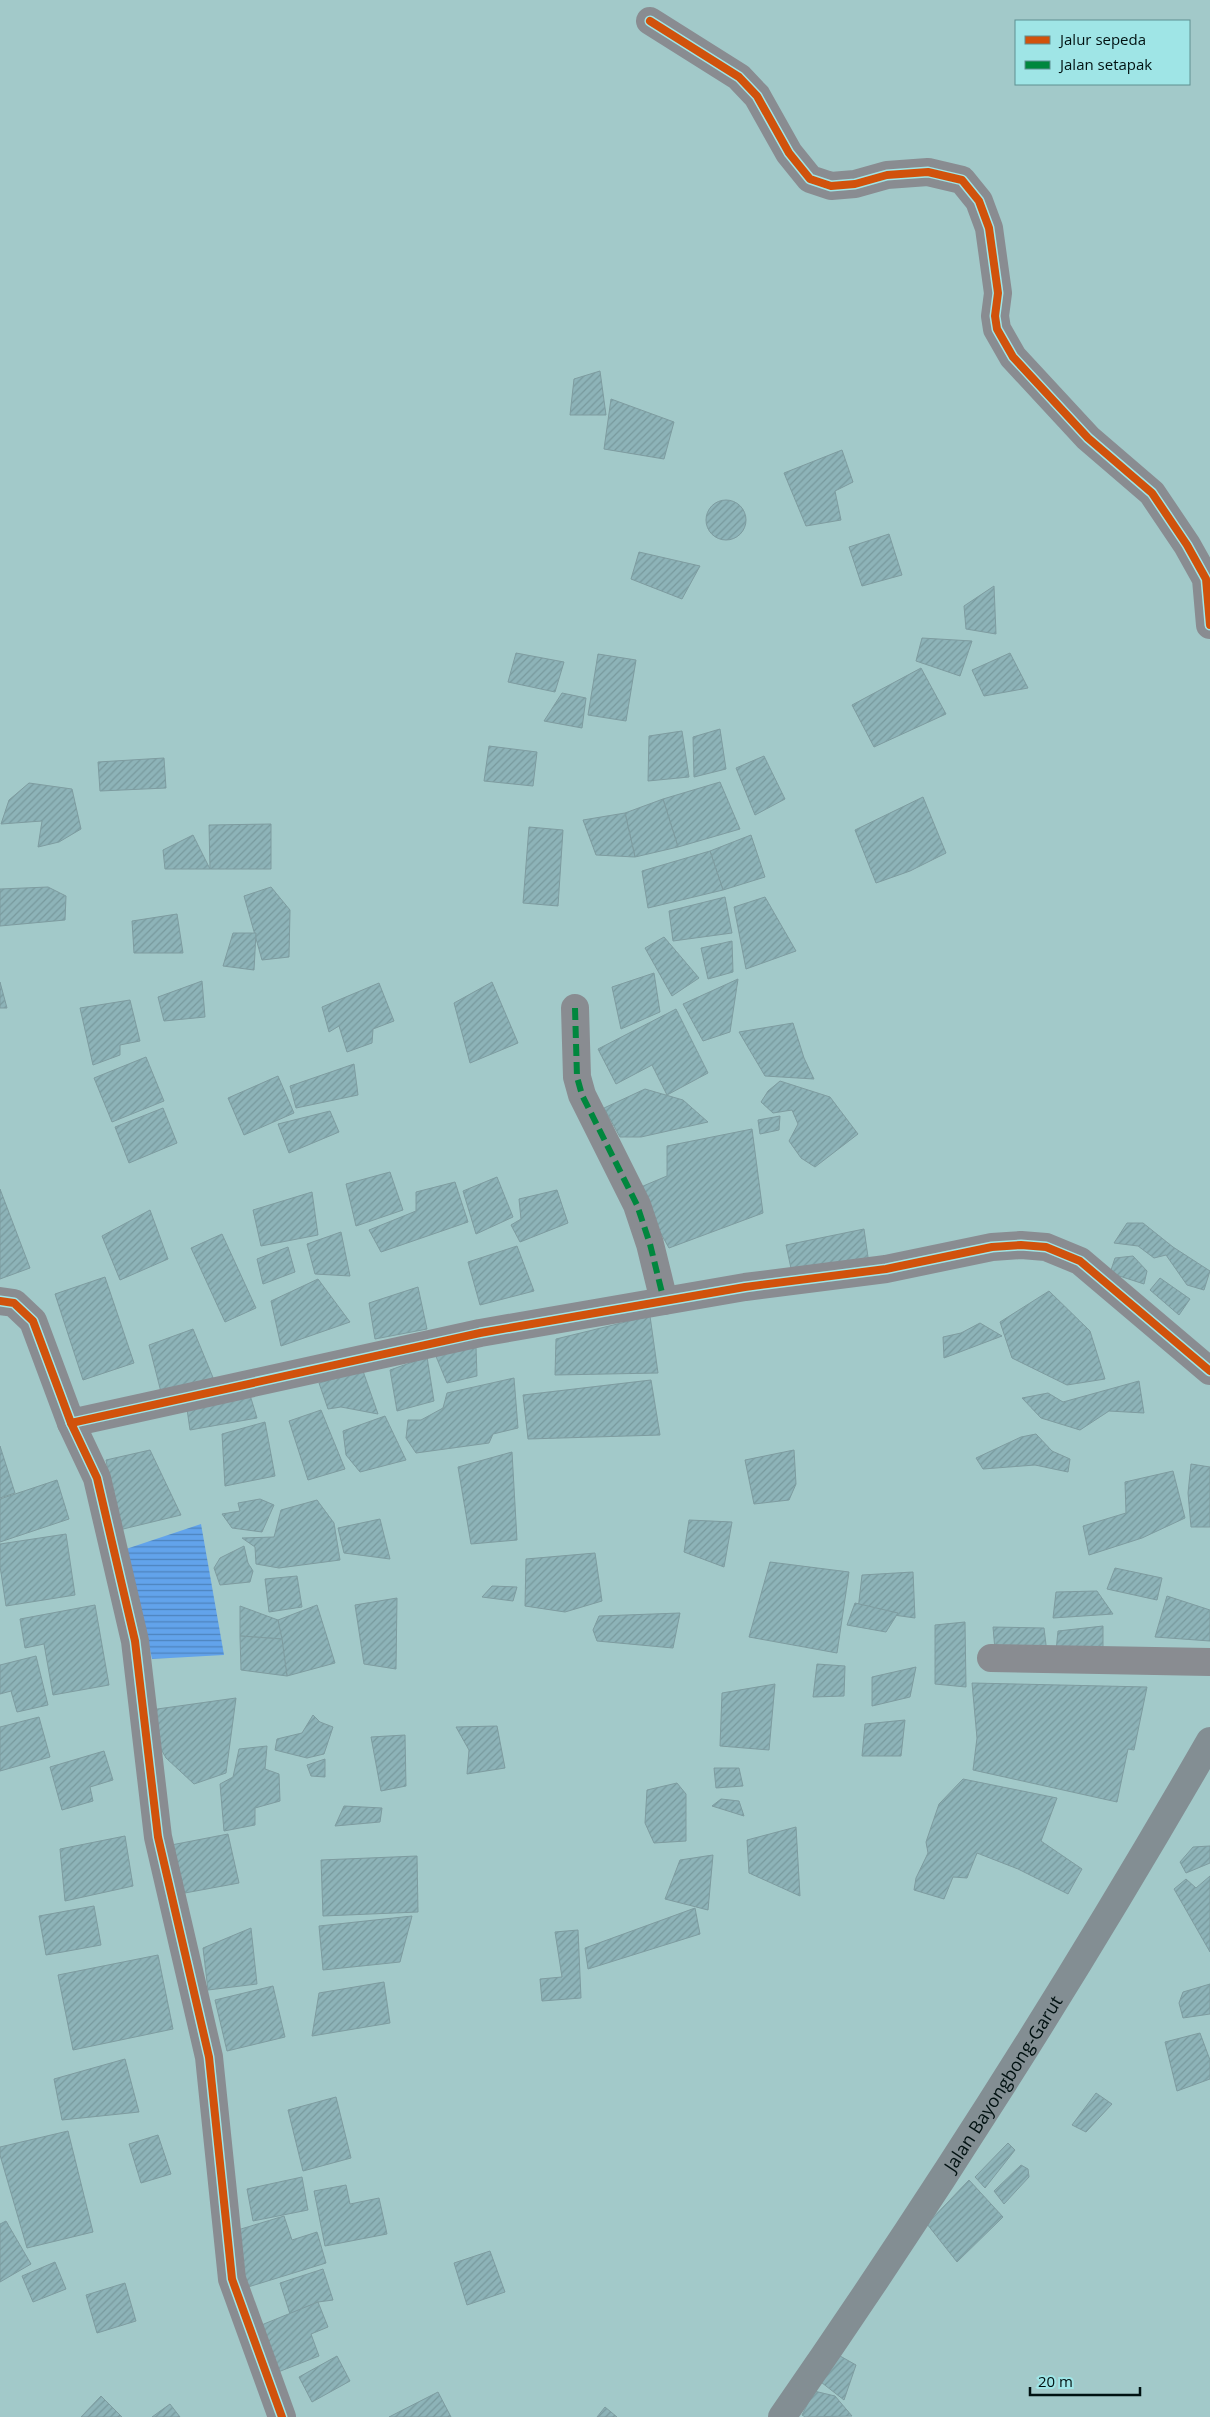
<svg xmlns="http://www.w3.org/2000/svg" width="1210" height="2417" font-family="'Open Sans',sans-serif">
<style>
.water{fill:url(#water-rules)}
.building{fill:url(#building-hatch);stroke:#7e9ca0}
.lines{fill:none;stroke-linecap:round;stroke-linejoin:round}
.minor{stroke:#898c91;stroke-width:28}
.major{stroke:#838e93;stroke-width:28}
.quiet{stroke:#00873e;stroke-width:6;stroke-dasharray:12 6;stroke-linecap:butt}
.cycleway-casing{stroke:#9fe5e6;stroke-width:11}
.cycleway{stroke:#d1520c;stroke-width:8}
.labels{text-anchor:middle;dominant-baseline:central;stroke-width:4;stroke-linejoin:round;paint-order:stroke}
.street-label{font-size:18px;fill:#011;stroke:#9fe5e6}
</style>
<defs>
<pattern id="water-rules" width="6" height="5" patternUnits="userSpaceOnUse" patternTransform="scale(1.25)"><rect width="6" height="5" fill="#62a3eb"/><path d="M0 2.5h6" fill="none" stroke="#4e83bd"/></pattern>
<pattern id="building-hatch" width="6" height="6" patternUnits="userSpaceOnUse" patternTransform="scale(1.25)"><rect width="6" height="6" fill="#8db3b8"/><path d="M-1 1l2-2M0 6l6-6M5 7l2-2" fill="none" stroke="#78999d"/></pattern>
</defs>
<rect width="100%" height="100%" fill="#a2c9c9"/>
<path class="water" d="M201,1524L224,1655L152,1659L126,1549Z"/>
<g class="building">
<path d="M600,371L606,415H570L574,379Z"/>
<path d="M611,399L674,422L664,459L604,449Z"/>
<path d="M842,450L853,482L835,491L841,520L806,526L784,473Z"/>
<circle cx="726" cy="520" r="20"/>
<path d="M889,534L902,575L862,586L849,547Z"/>
<path d="M639,552L700,566L682,599L631,579Z"/>
<path d="M994,586L996,634L966,629L964,606Z"/>
<path d="M922,638L972,641L960,676L916,661Z"/>
<path d="M516,653L564,662L555,692L508,682Z"/>
<path d="M1010,653L1028,688L984,696L972,670Z"/>
<path d="M598,654L636,660L626,721L588,715Z"/>
<path d="M921,668L946,714L874,747L852,705Z"/>
<path d="M562,693L586,698L582,728L544,721Z"/>
<path d="M720,729L726,769L694,777L693,737Z"/>
<path d="M682,731L689,777L648,781L649,736Z"/>
<path d="M489,746L537,752L533,786L484,781Z"/>
<path d="M764,756L785,799L755,815L736,768Z"/>
<path d="M164,758L166,788L100,791L98,762Z"/>
<path d="M720,782L740,829L678,847L663,799Z"/>
<path d="M29,783L72,789L81,829L59,842L38,847L42,821L1,824L9,800Z"/>
<path d="M923,797L946,853L910,871L876,883L855,830Z"/>
<path d="M663,799L678,847L635,857L625,813Z"/>
<path d="M625,813L635,857L596,855L583,820Z"/>
<path d="M271,824V869H210L209,825Z"/>
<path d="M529,827L563,830L558,906L523,903Z"/>
<path d="M193,835L210,869H165L163,850Z"/>
<path d="M751,835L765,877L723,890L710,851Z"/>
<path d="M710,851L723,890L648,908L642,871Z"/>
<path d="M48,887L66,896L65,920L0,926V889Z"/>
<path d="M271,887L290,910L289,957L262,960L244,896Z"/>
<path d="M725,897L732,933L673,941L669,911Z"/>
<path d="M765,897L796,951L746,969L734,907Z"/>
<path d="M177,914L183,953H134L132,921Z"/>
<path d="M233,933H256L254,970L223,966Z"/>
<path d="M664,937L699,978L672,996L645,948Z"/>
<path d="M732,941L733,972L708,979L701,948Z"/>
<path d="M654,973L660,1012L621,1029L612,987Z"/>
<path d="M738,979L730,1032L703,1041L683,1004Z"/>
<path d="M202,981L205,1017L164,1021L158,997Z"/>
<path d="M0,982L7,1008H0Z"/>
<path d="M492,982L518,1043L470,1063L454,1003Z"/>
<path d="M379,983L394,1021L373,1029L372,1043L347,1052L339,1026L329,1032L322,1007Z"/>
<path d="M130,1000L140,1041L120,1045V1055L93,1065L80,1008Z"/>
<path d="M676,1009L708,1073L667,1095L652,1065L616,1084L598,1049Z"/>
<path d="M793,1023L804,1058L814,1079L765,1076L739,1032Z"/>
<path d="M146,1057L164,1101L112,1122L94,1078Z"/>
<path d="M354,1064L358,1095L296,1108L290,1086Z"/>
<path d="M278,1076L294,1113L244,1135L228,1098Z"/>
<path d="M780,1081L830,1097L858,1134L815,1167L801,1158L789,1141L798,1124L792,1110L773,1113L761,1102L768,1091Z"/>
<path d="M645,1089L683,1100L708,1122L641,1137H620L604,1108Z"/>
<path d="M163,1108L177,1143L129,1163L115,1127Z"/>
<path d="M330,1111L339,1132L289,1153L278,1124Z"/>
<path d="M780,1116L779,1130L760,1134L758,1120Z"/>
<path d="M752,1129L763,1213L669,1248L636,1189L667,1176V1146Z"/>
<path d="M390,1172L403,1210L356,1226L346,1184Z"/>
<path d="M497,1177L513,1217L476,1234L463,1191Z"/>
<path d="M455,1182L468,1222L381,1252L369,1230L416,1211V1192Z"/>
<path d="M0,1189L30,1268L0,1279Z"/>
<path d="M557,1190L568,1223L520,1242L511,1225L521,1219L519,1199Z"/>
<path d="M312,1192L318,1235L261,1246L253,1210Z"/>
<path d="M150,1210L168,1259L120,1280L102,1236Z"/>
<path d="M1127,1223H1143L1173,1247L1210,1271L1204,1290L1187,1285L1166,1255L1154,1258L1138,1246L1114,1243Z"/>
<path d="M864,1229L869,1264L792,1273L786,1245Z"/>
<path d="M341,1232L350,1276L315,1274L307,1244Z"/>
<path d="M222,1234L256,1308L225,1322L191,1248Z"/>
<path d="M517,1246L534,1291L480,1305L468,1262Z"/>
<path d="M288,1247L295,1272L263,1284L257,1259Z"/>
<path d="M1133,1256L1147,1271L1144,1284L1110,1273L1115,1258Z"/>
<path d="M105,1277L134,1363L83,1380L55,1294Z"/>
<path d="M1160,1278L1190,1299L1179,1315L1150,1290Z"/>
<path d="M318,1279L350,1322L281,1346L271,1301Z"/>
<path d="M418,1287L427,1329L375,1339L369,1303Z"/>
<path d="M1049,1291L1090,1331L1105,1379L1067,1385L1012,1358L1000,1322Z"/>
<path d="M650,1316L658,1373L555,1375L556,1339Z"/>
<path d="M980,1323L1002,1336L944,1358L943,1337L961,1333Z"/>
<path d="M193,1329L214,1380L162,1396L149,1345Z"/>
<path d="M476,1347L477,1376L447,1383L435,1354Z"/>
<path d="M427,1357L434,1401L397,1411L390,1370Z"/>
<path d="M363,1371L378,1414L341,1407L328,1409L319,1383Z"/>
<path d="M514,1378L518,1428L493,1434L489,1443L416,1453L406,1438L408,1420H421L443,1408L447,1393Z"/>
<path d="M651,1380L660,1435L528,1439L523,1395Z"/>
<path d="M1139,1381L1144,1413L1109,1411L1080,1430L1041,1418L1022,1398L1048,1393L1063,1402Z"/>
<path d="M250,1395L257,1418L190,1430L187,1409Z"/>
<path d="M321,1410L345,1469L308,1480L289,1421Z"/>
<path d="M385,1416L406,1460L360,1472L346,1455L343,1431Z"/>
<path d="M265,1422L275,1476L225,1486L222,1434Z"/>
<path d="M1036,1434L1052,1451L1070,1459L1068,1472L1035,1465L983,1469L976,1458L1021,1437Z"/>
<path d="M0,1446L15,1493L0,1498Z"/>
<path d="M150,1450L181,1515L119,1530L106,1460Z"/>
<path d="M794,1450L796,1484L789,1500L754,1504L745,1460Z"/>
<path d="M512,1452L517,1540L471,1544L458,1467Z"/>
<path d="M1191,1464L1210,1467V1527H1191L1188,1493Z"/>
<path d="M1173,1471L1185,1518L1142,1538L1089,1555L1083,1526L1126,1513L1125,1482Z"/>
<path d="M57,1480L69,1519L0,1542V1499Z"/>
<path d="M260,1499L274,1505L262,1532L232,1528L222,1514L240,1511L238,1503Z"/>
<path d="M317,1500L334,1523L340,1560L279,1568L256,1564L255,1547L242,1538L274,1537L281,1510Z"/>
<path d="M380,1519L390,1559L344,1553L338,1528Z"/>
<path d="M689,1520L732,1522L724,1567L684,1552Z"/>
<path d="M66,1534L75,1595L6,1606L0,1566V1544Z"/>
<path d="M244,1546L248,1563L253,1571L250,1582L220,1585L214,1568L220,1558Z"/>
<path d="M595,1553L602,1601L565,1612L525,1606L526,1559Z"/>
<path d="M770,1562L849,1572L837,1653L749,1637Z"/>
<path d="M1115,1568L1162,1578L1157,1600L1107,1589Z"/>
<path d="M913,1572L915,1618L858,1610L862,1575Z"/>
<path d="M297,1576L302,1607L269,1612L265,1579Z"/>
<path d="M492,1586L517,1587L513,1601L482,1597Z"/>
<path d="M1097,1591L1113,1614L1053,1618L1056,1592Z"/>
<path d="M1167,1596L1210,1610V1641L1155,1637Z"/>
<path d="M397,1598L396,1669L364,1664L355,1605Z"/>
<path d="M855,1603L898,1613L886,1632L847,1625Z"/>
<path d="M95,1605L109,1685L53,1695L44,1644L25,1648L20,1619Z"/>
<path d="M317,1605L335,1663L287,1676L278,1620Z"/>
<path d="M240,1606L278,1620L282,1639L240,1636Z"/>
<path d="M680,1613L673,1648L597,1641L593,1630L599,1616Z"/>
<path d="M965,1622L966,1687L935,1684V1625Z"/>
<path d="M1103,1626V1654L1056,1651L1058,1631Z"/>
<path d="M993,1627L1044,1628L1047,1653L995,1650Z"/>
<path d="M240,1636L282,1639L287,1676L241,1670Z"/>
<path d="M36,1656L48,1705L17,1712L11,1691L0,1694V1665Z"/>
<path d="M817,1664L845,1666L844,1696L813,1697Z"/>
<path d="M916,1667L910,1697L872,1706V1677Z"/>
<path d="M972,1683L1147,1687L1134,1750L1128,1749L1117,1802L973,1770L977,1738Z"/>
<path d="M775,1684L769,1750L720,1746L722,1693Z"/>
<path d="M236,1698L226,1773L194,1784L166,1758L156,1740L150,1710Z"/>
<path d="M313,1715L320,1722L333,1727L324,1754L307,1758L275,1750L277,1739L302,1733Z"/>
<path d="M39,1717L50,1757L0,1771V1727Z"/>
<path d="M905,1720L901,1756H862L865,1724Z"/>
<path d="M497,1726L505,1768L467,1774L469,1750L456,1727Z"/>
<path d="M405,1735L406,1786L381,1791L371,1737Z"/>
<path d="M267,1746L265,1769L279,1774L280,1801L255,1808V1825L224,1831L220,1784L233,1777L239,1749Z"/>
<path d="M104,1751L113,1780L90,1787L93,1801L62,1810L50,1767Z"/>
<path d="M325,1759V1777L311,1776L307,1765Z"/>
<path d="M714,1768H739L743,1786L716,1788Z"/>
<path d="M963,1779L1057,1798L1041,1841L1082,1869L1068,1894L1018,1869L977,1853L967,1878L953,1877L944,1899L914,1890L916,1878L928,1853L926,1842L939,1804Z"/>
<path d="M677,1783L686,1794V1841L654,1843L645,1823L647,1790Z"/>
<path d="M721,1799L739,1801L744,1816L712,1806Z"/>
<path d="M344,1806L382,1808L380,1822L335,1826Z"/>
<path d="M796,1827L800,1896L749,1873L747,1840Z"/>
<path d="M228,1834L239,1883L174,1895L166,1846Z"/>
<path d="M125,1836L133,1886L65,1901L60,1849Z"/>
<path d="M1210,1846V1863L1186,1873L1180,1862L1193,1847Z"/>
<path d="M713,1855L708,1910L665,1899L680,1860Z"/>
<path d="M417,1856L418,1912L323,1916L321,1860Z"/>
<path d="M1210,1876V1952L1174,1889L1186,1879L1196,1888Z"/>
<path d="M94,1906L101,1945L46,1955L39,1916Z"/>
<path d="M695,1908L700,1934L588,1969L585,1948Z"/>
<path d="M412,1916L400,1962L323,1970L319,1926Z"/>
<path d="M251,1928L257,1984L208,1990L203,1948Z"/>
<path d="M578,1930L581,1998L542,2001L540,1979L562,1977L555,1932Z"/>
<path d="M158,1955L173,2029L73,2050L58,1975Z"/>
<path d="M384,1982L390,2023L312,2036L319,1993Z"/>
<path d="M1210,1984V2014L1183,2018L1179,2003L1183,1992Z"/>
<path d="M273,1986L285,2037L227,2051L215,2000Z"/>
<path d="M1200,2033L1210,2060V2079L1177,2091L1165,2042Z"/>
<path d="M125,2059L139,2112L62,2120L54,2079Z"/>
<path d="M1096,2093L1112,2104L1086,2132L1072,2125Z"/>
<path d="M336,2097L351,2158L303,2171L288,2110Z"/>
<path d="M68,2131L93,2232L27,2248L0,2155V2147Z"/>
<path d="M158,2135L171,2174L141,2183L129,2144Z"/>
<path d="M1008,2143L1015,2150L985,2188L975,2177Z"/>
<path d="M1021,2165L1028,2169L1029,2177L1004,2204L994,2191Z"/>
<path d="M302,2177L308,2210L253,2221L247,2189Z"/>
<path d="M969,2180L1003,2217L957,2262L927,2224Z"/>
<path d="M346,2185L350,2204L379,2198L387,2234L325,2246L314,2191Z"/>
<path d="M284,2216L292,2240L317,2232L326,2263L248,2287L231,2232Z"/>
<path d="M6,2221L31,2264L0,2282V2224Z"/>
<path d="M490,2251L505,2292L467,2305L454,2263Z"/>
<path d="M55,2262L66,2289L33,2302L22,2276Z"/>
<path d="M323,2269L333,2300L318,2302L290,2314L280,2283Z"/>
<path d="M125,2283L136,2321L97,2333L86,2295Z"/>
<path d="M318,2302L328,2327L311,2334L319,2356L273,2374L254,2328Z"/>
<path d="M833,2352L856,2365L844,2400L817,2379Z"/>
<path d="M337,2356L350,2381L312,2402L299,2377Z"/>
<path d="M814,2391L835,2396L852,2416L805,2417L802,2415Z"/>
<path d="M438,2392L451,2417H389Z"/>
<path d="M101,2396L122,2417H81Z"/>
<path d="M170,2404L180,2417H152Z"/>
<path d="M605,2407L617,2417H597Z"/>
</g>
<g class="lines">
<g class="minor">
<path d="M650,21L739,77L757,96L789,153L810,179L831,186L855,184L887,175L928,172L962,180L979,201L989,228L998,293L995,316L997,329L1013,357L1088,438L1152,493L1187,545L1206,579L1210,625"/>
<path d="M575,1008L577,1077L582,1095L637,1205L650,1244L664,1301"/>
<path d="M0,1301L14,1303L33,1321L71,1423L97,1478L135,1641L158,1837L209,2057L232,2279L282,2417"/>
<path d="M71,1423L480,1333L745,1287L886,1269L992,1247L1021,1245L1046,1247L1080,1261L1210,1371"/>
<path d="M991,1658L1210,1662"/>
</g>
<path class="major" id="s1" d="M782,2417C934,2198 1077,1972 1210,1741"/>
<path class="quiet" d="M575,1008L577,1077L582,1095L637,1205L650,1244L664,1301"/>
<defs>
<g id="cycleway">
<path d="M650,21L739,77L757,96L789,153L810,179L831,186L855,184L887,175L928,172L962,180L979,201L989,228L998,293L995,316L997,329L1013,357L1088,438L1152,493L1187,545L1206,579L1210,625"/>
<path d="M0,1301L14,1303L33,1321L71,1423L97,1478L135,1641L158,1837L209,2057L232,2279L282,2417"/>
<path d="M71,1423L480,1333L745,1287L886,1269L992,1247L1021,1245L1046,1247L1080,1261L1210,1371"/>
</g>
</defs>
<use href="#cycleway" class="cycleway-casing"/>
<use href="#cycleway" class="cycleway"/>
</g>
<g class="labels">
<g class="street-label">
<text stroke="none"><textPath href="#s1" startOffset="400">Jalan Bayongbong-Garut</textPath></text>
</g>
</g>
<rect x="1015" y="20" width="175" height="65" fill="#9fe5e6" stroke="#5f9091"/>
<rect x="1025" y="36" width="25" height="8" fill="#d1520c" stroke="#5f9091"/>
<text x="1060" y="45" font-size="15" fill="#001111">Jalur sepeda</text>
<rect x="1025" y="61" width="25" height="8" fill="#00873e" stroke="#5f9091"/>
<text x="1060" y="70" font-size="15" fill="#001111">Jalan setapak</text>
<path d="M1030 2387v8h110v-8" fill="none" stroke="#001111" stroke-width="2.5"/>
<text x="1038" y="2387" font-size="15" fill="#001111" stroke="#9fe5e6" stroke-width="4" paint-order="stroke">20 m</text>
</svg>
